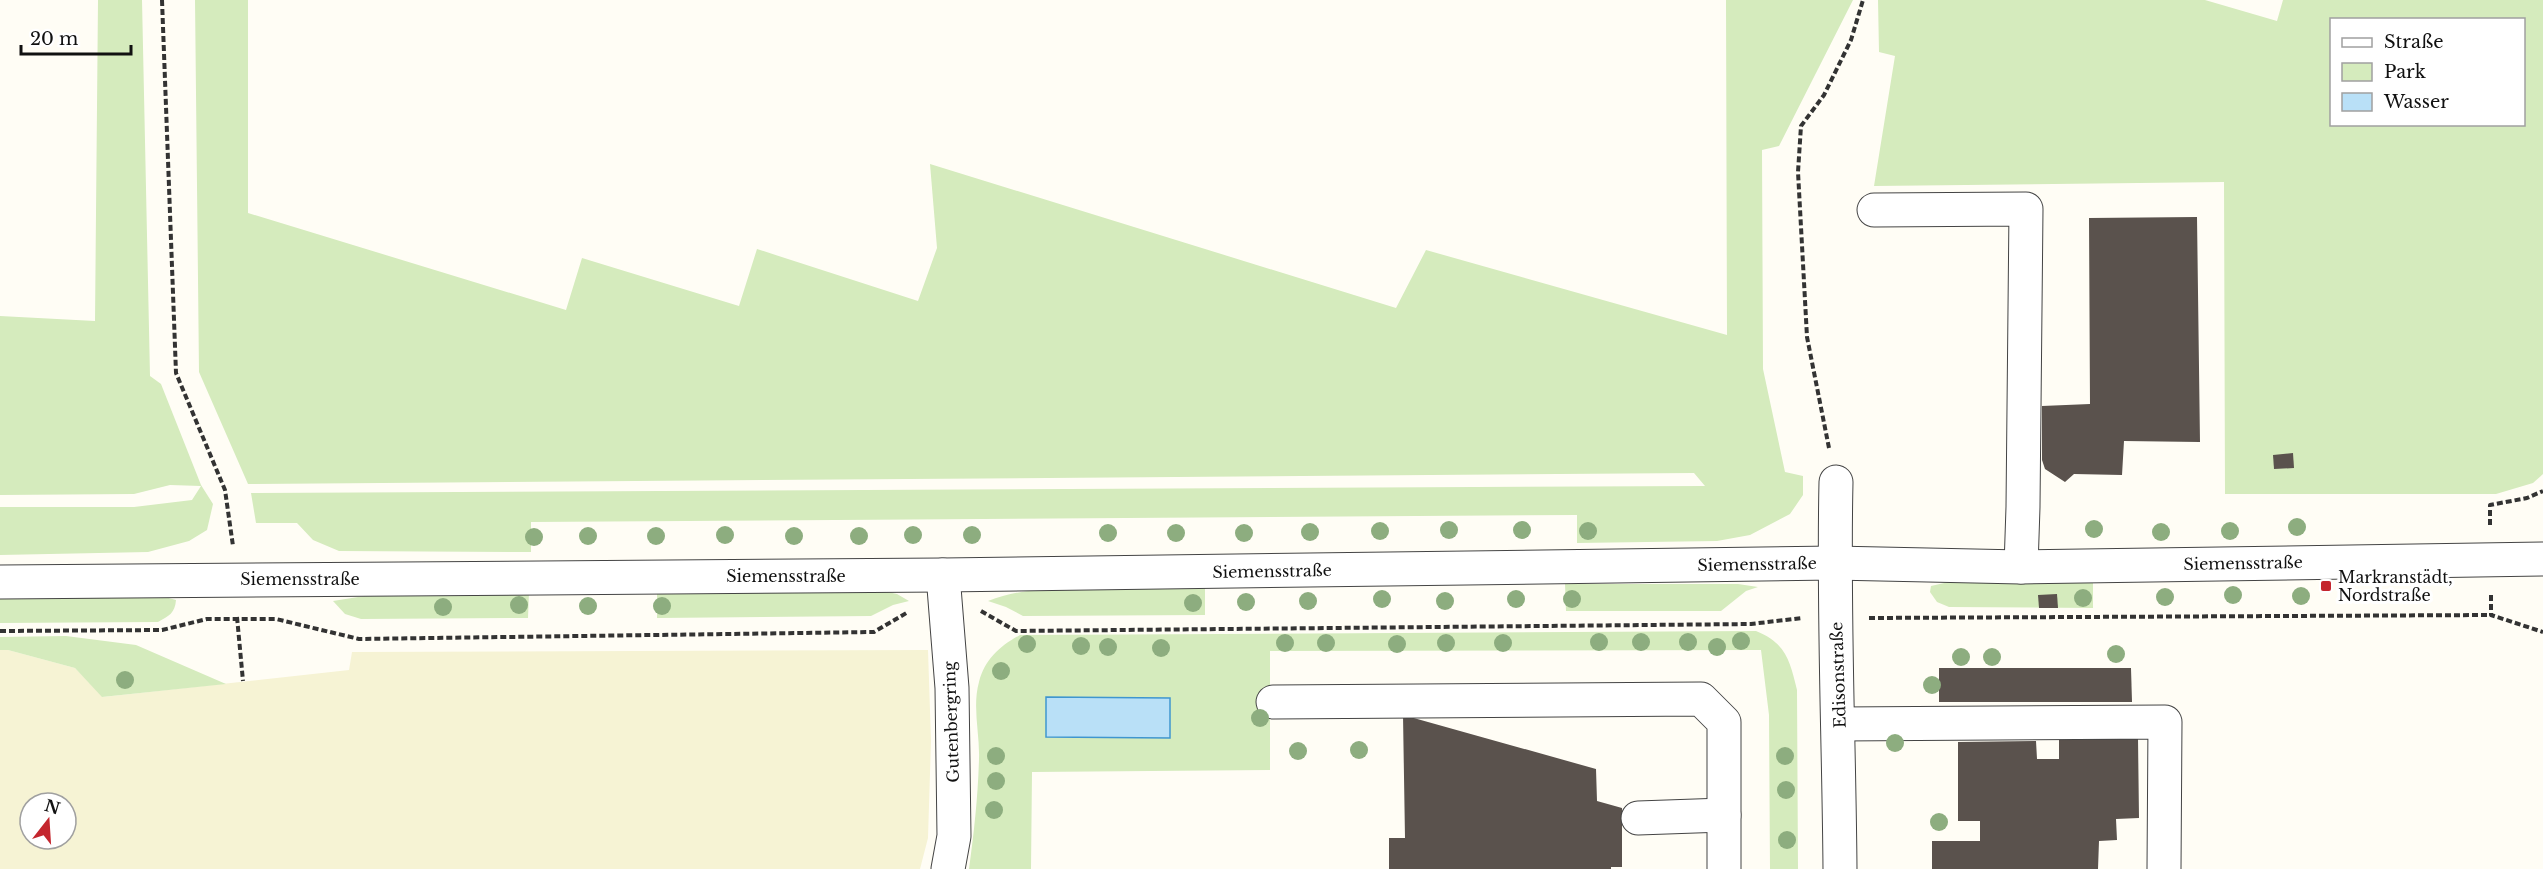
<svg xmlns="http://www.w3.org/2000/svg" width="2543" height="869" font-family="'Libre Baskerville',serif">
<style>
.farmland{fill:#f6f3d4;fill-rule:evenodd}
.green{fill:#d5ebbd;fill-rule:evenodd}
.water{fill:#b9e0f7;stroke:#3f96cf;stroke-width:1.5}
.building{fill:#5a524d}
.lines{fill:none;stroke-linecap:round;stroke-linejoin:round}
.minor-casing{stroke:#444;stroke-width:35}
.path{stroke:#333;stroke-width:4;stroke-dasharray:6 3;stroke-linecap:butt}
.minor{stroke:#fff;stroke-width:33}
.tree{fill:#8dad7f}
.poi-dot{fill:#c4262e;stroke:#fff;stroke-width:2}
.labels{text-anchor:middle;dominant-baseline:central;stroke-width:6;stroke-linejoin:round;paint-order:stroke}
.street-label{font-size:16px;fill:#111;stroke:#fff}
.poi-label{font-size:16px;fill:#111;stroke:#fff;text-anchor:start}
</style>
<rect width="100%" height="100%" fill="#fffdf5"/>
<path class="farmland" d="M0,650H8L75,668L103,697L349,670L352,652L928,650L931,741L928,838L920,869H0ZM30,803H66V839H30Z"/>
<g class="green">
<path d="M98,0H142L150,376L161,384L201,485L213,504L207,530L189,541L148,552L0,555V507H134L192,500L201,486L170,485L134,494L0,495V316L95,321Z"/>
<path d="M195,0H248V213L566,310L582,258L739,306L757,249L918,301L937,248L930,164L1396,308L1426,250L1727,335L1726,0H1853L1779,146L1762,150L1763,369L1785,472L1803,476V495L1790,514L1750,535L1717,541L1577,543V515L531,522V552L339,551L313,540L297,523H256L251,493L1705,486L1694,473L248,484L199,372Z"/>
<path d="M1878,0H2205L2277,21L2283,0H2543V474L2533,483L2496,494H2225L2224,182L1874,186L1895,56L1879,52ZM2332,20H2524V124H2332Z"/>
<path d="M1953,581H2093V608L1949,607L1937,602L1930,592L1931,586Z"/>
<path d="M1565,584H1738L1758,587L1746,591L1721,611H1566Z"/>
<path d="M1205,588V615L1023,616L1006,607L988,601C1023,587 1060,589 1098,588C1134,588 1169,588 1205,588Z"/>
<path d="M874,589L897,594L909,601L893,605L871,616L657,618V592Z"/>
<path d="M529,592L528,618L361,619L345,614L333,601L383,593Z"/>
<path d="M154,594L176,600C175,613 169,616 158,622L0,623V595Z"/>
<path d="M1756,631C1786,643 1790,661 1797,690L1798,869H1770L1769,715L1761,650L1270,651V770L1032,772L1031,869H969C974,833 978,796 979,759C980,734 972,707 979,682C985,659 1000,646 1020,635Z"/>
<path d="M66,636L136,645L226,684L102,697L75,668L8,650H0V637Z"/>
</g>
<path class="water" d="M1046,697L1170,698V738L1046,737Z"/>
<g class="building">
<path d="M2197,217L2200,442L2124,441L2122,475L2074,474L2065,482L2045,469L2042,460V406L2090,404L2089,218Z"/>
<path d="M2293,453L2294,468L2274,469L2273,455Z"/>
<path d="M2057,594L2058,608H2039L2038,595Z"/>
<path d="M1939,668H2131L2132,702H1939Z"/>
<path d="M1403,715L1596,769L1597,801L1622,808V867H1611V869H1389V838H1405Z"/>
<path d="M2138,738L2139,818L2116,819L2117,840L2099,841L2098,869H1932V841H1980V821H1958V742L2036,741L2037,759H2059V740Z"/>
</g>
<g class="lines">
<defs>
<g id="minor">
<path d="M1874,210L2026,209L2023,507L2021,567"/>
<path d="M1836,482C1833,611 1839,740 1840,869"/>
<path d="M943,575L952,688L954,836L948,869"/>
<path d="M0,582L943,575L1834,563L2021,567L2543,559"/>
<path d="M1273,702L1701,699L1724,722V869"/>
<path d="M1839,724L2165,722L2164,869"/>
<path d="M1638,818L1724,815"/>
</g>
</defs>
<use href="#minor" class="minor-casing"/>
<g class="path">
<path d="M162,0L176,373L225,490L233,546"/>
<path d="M1829,448L1807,337L1798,172L1801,126L1824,95L1851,40L1863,0"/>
<path d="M2490,525V505L2527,498L2543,491"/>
<path d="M2491,595V615L2543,632"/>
<path d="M981,611L1016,631L1751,624L1802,618"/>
<path d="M237,617L243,681"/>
<path d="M1869,618L2491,615"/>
<path d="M0,631L162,630L207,619H276L359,639L874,632L908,612"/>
</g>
<use href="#minor" class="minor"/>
</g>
<g class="tree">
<circle cx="2297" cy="527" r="9"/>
<circle cx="2094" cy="529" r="9"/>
<circle cx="1449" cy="530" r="9"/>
<circle cx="1522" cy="530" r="9"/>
<circle cx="1380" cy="531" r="9"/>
<circle cx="1588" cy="531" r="9"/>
<circle cx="2230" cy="531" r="9"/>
<circle cx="1310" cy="532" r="9"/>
<circle cx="2161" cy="532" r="9"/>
<circle cx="1108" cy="533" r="9"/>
<circle cx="1176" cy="533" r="9"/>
<circle cx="1244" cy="533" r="9"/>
<circle cx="725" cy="535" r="9"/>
<circle cx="913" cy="535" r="9"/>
<circle cx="972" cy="535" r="9"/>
<circle cx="588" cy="536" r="9"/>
<circle cx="656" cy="536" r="9"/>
<circle cx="794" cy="536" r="9"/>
<circle cx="859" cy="536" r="9"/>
<circle cx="534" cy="537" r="9"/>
<circle cx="2233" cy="595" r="9"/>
<circle cx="2301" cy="596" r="9"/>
<circle cx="2165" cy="597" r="9"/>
<circle cx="2083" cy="598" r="9"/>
<circle cx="1382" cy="599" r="9"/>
<circle cx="1516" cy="599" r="9"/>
<circle cx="1572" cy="599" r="9"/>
<circle cx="1308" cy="601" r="9"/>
<circle cx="1445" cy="601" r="9"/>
<circle cx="1246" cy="602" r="9"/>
<circle cx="1193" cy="603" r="9"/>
<circle cx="519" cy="605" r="9"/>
<circle cx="588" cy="606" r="9"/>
<circle cx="662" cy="606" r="9"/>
<circle cx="443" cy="607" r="9"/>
<circle cx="1741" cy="641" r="9"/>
<circle cx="1599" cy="642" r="9"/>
<circle cx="1641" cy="642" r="9"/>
<circle cx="1688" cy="642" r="9"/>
<circle cx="1285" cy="643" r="9"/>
<circle cx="1326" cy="643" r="9"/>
<circle cx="1446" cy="643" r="9"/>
<circle cx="1503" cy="643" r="9"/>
<circle cx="1027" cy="644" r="9"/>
<circle cx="1397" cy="644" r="9"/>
<circle cx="1081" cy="646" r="9"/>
<circle cx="1108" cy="647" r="9"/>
<circle cx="1717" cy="647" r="9"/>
<circle cx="1161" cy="648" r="9"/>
<circle cx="2116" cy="654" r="9"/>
<circle cx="1961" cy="657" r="9"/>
<circle cx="1992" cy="657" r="9"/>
<circle cx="1001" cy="671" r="9"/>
<circle cx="125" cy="680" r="9"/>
<circle cx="1932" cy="685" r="9"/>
<circle cx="1260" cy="718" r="9"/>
<circle cx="1895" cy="743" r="9"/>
<circle cx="1359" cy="750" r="9"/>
<circle cx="1298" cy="751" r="9"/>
<circle cx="996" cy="756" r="9"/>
<circle cx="1785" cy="756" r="9"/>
<circle cx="996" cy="781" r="9"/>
<circle cx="1786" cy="790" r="9"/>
<circle cx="994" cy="810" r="9"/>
<circle cx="1939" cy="822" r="9"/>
<circle cx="1787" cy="840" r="9"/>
</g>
<rect class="poi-dot" x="2320" y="580" width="12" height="12" rx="3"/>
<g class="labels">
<g class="street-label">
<text transform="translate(2243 563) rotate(-1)">Siemensstraße</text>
<text transform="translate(1757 564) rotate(-1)">Siemensstraße</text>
<text transform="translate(1272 571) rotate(-1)">Siemensstraße</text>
<text x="786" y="576">Siemensstraße</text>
<text x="300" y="579">Siemensstraße</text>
<text transform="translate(1838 675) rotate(-92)">Edisonstraße</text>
<text transform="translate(951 722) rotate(-92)">Gutenbergring</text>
</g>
<g class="poi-label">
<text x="2338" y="577">Markranstädt,<tspan x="2338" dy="18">Nordstraße</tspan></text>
</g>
</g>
<rect x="2330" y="18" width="195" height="108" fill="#ffffff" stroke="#a0a0a0" stroke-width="1.5"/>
<rect x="2342" y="38" width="30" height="9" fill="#ffffff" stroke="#a0a0a0" stroke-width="1.5"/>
<text x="2384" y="48" font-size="18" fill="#111111">Straße</text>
<rect x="2342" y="63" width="30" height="18" fill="#d5ebbd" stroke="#a0a0a0" stroke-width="1.5"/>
<text x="2384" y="78" font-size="18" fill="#111111">Park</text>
<rect x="2342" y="93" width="30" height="18" fill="#b9e0f7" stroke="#a0a0a0" stroke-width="1.5"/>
<text x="2384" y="108" font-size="18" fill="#111111">Wasser</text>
<g transform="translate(48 821) rotate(17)"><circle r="28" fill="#ffffff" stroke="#a0a0a0" stroke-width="1.5"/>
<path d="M0-4.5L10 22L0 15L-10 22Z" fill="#c4262e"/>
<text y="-9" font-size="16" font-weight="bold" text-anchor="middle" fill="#111111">N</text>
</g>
<path d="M21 45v9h110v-9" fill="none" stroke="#111111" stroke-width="3"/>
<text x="30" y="45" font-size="18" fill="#111111" stroke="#ffffff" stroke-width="4.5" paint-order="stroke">20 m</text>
</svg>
